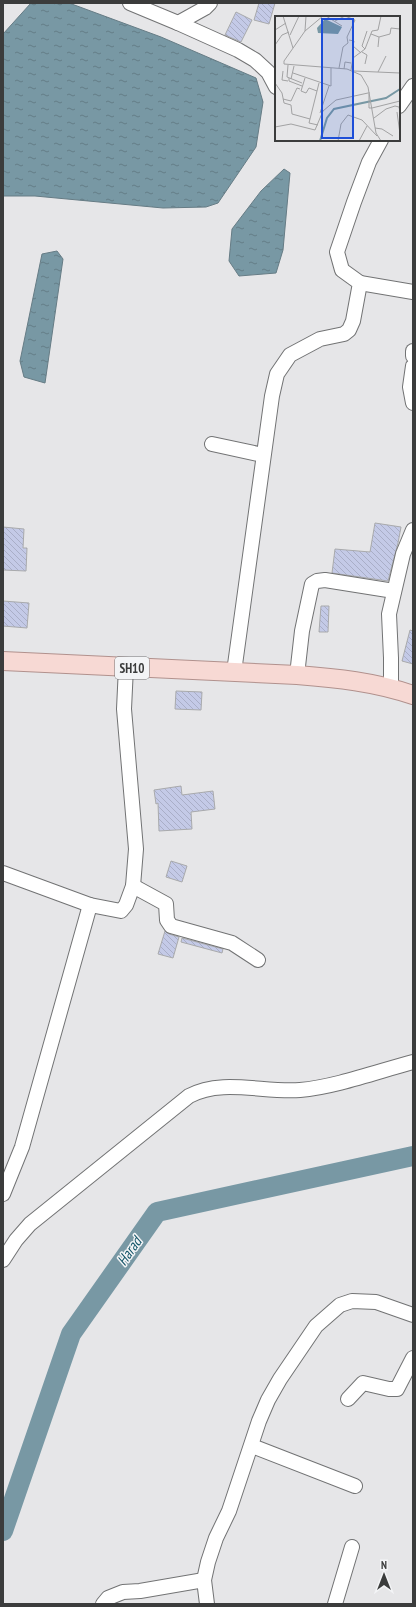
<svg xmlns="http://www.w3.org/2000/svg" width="416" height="1607" font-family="'PT Sans Narrow',sans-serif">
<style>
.water{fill:url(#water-ripples);stroke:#667c85}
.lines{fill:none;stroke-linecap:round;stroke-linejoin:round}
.river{stroke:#7898a4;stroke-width:20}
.building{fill:url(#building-back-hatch);stroke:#a9aaac}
.minor-casing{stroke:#727374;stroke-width:16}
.major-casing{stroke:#b1918d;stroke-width:20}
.minor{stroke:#fff;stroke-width:14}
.major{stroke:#f7d9d4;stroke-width:18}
.labels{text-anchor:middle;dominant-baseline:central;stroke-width:3;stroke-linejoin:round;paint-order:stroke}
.shield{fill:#f3f4f6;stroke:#727374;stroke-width:1}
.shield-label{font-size:13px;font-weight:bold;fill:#3b3c3c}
.water-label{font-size:15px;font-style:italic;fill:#135468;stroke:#f3f4f6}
.inset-river{fill:none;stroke:#7898a4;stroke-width:2}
.inset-road{fill:none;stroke:#a2a2a3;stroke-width:1}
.view{fill:#1d4ed8;fill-opacity:0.15;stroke:#1d4ed8;stroke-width:2}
.inset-edge{fill:none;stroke:#3b3c3c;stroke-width:2}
</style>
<defs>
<pattern id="water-ripples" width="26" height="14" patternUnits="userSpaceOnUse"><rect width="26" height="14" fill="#7898a4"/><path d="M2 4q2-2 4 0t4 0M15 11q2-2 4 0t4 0" fill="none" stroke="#647d87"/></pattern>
<pattern id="building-back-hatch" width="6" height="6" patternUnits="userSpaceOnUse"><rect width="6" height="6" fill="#c4cae7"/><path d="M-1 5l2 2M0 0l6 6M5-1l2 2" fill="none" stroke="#a9aec7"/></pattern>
</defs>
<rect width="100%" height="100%" fill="#e6e6e8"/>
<g class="water">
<path d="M31,3H69L161,37L256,78L263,102L256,147L218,203L206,207L163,208L35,196H3V34Z"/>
<path d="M284,169L290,173L283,250L276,273L239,276L229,261L232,229L261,191Z"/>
<path d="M57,251L63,259L45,383L24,377L20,361L42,254Z"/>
</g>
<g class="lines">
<path class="river" d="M3,1531L71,1334L157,1212L413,1156"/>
</g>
<g class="building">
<path d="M259,3H275L269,24L254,20Z"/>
<path d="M236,12L252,20L241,42L225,35Z"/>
<path d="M375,523L401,527L398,543L388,581L332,573L335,549L370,552Z"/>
<path d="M3,527L24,529L23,548H27L26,571L3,570Z"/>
<path d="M3,601L29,603L27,628L3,626Z"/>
<path d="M321,606H329L328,632H319Z"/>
<path d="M410,630L413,631V664L402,661Z"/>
<path d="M176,691L202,692L201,710L175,709Z"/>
<path d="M181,786L182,795L213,791L215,809L191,812L192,829L159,831L158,803L156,804L154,790Z"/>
<path d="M171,861L187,866L182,882L166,877Z"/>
<path d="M165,931L169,934L179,937L173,958L158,954Z"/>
<path d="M182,938L223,949L222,953L181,942Z"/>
</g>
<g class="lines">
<defs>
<g id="minor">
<path d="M130,3L178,23L238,50L255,60L268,72L276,87"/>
<path d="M178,23L205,8L210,3"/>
<path d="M399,106L413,86"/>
<path d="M360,283L413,292"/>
<path d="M413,351V356"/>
<path d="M413,366L410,387L413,403"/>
<path d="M212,444L263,455"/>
<path d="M234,672L272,396L277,374L290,355L320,339L344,334L349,330L353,321L360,283L342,270L337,252L354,202L369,162L381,140"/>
<path d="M297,675L302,631L312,584L317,581L325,580L394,591"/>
<path d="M391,687V658L389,614L403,554L413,530"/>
<path d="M3,873L90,905L121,911L126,905L133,886L136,849L124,709L126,667"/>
<path d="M133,886L166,904L167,920L171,926L232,943L258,960"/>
<path d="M3,1194L22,1147L90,905"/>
<path d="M3,1260L16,1240L30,1224L189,1096C222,1078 264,1093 300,1090C335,1087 379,1071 413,1062"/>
<path d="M348,1399L363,1383L389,1389H397L413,1358"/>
<path d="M252,1446L355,1486"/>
<path d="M103,1604L108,1598L123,1592L140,1591L204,1580"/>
<path d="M207,1604L204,1580L208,1562L216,1538L229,1511L259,1421L268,1400L280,1379L316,1326L340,1305L352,1301L376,1302L413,1315"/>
<path d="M335,1604L352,1547"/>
</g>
<path id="major" d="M3,661L297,675C336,678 375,682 413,695"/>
</defs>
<use href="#minor" class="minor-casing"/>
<use href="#major" class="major-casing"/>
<use href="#minor" class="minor"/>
<use href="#major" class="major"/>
</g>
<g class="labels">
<rect class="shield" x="115" y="657" width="34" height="22" rx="3"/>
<g class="shield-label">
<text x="132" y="668">SH10</text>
</g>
<g class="water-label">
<text transform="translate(129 1251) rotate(-55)">Harad</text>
</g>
</g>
<g transform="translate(275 16)">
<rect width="125" height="125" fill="#e6e6e8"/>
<path d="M50,3L67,11L63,18L43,17L42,12Z" fill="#7898a4"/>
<path class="inset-river" d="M45,125L52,102L59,93L111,82L125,73"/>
<path class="inset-road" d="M8,0L18,32M51,0L67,10M60,5L70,0L80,4L72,21L73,27L68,31L64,52M0,14L11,7M30,15L48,0M96,18L104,21L103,31M15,19L24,0M104,21L115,18L116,12L125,13M74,24L79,25L78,30L86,37M0,29L7,19L14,16M90,33L87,30L92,15M87,36L92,39L90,48M9,48L72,53L86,59L93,71L101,117L106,125M9,48V45L30,15L31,0M13,49L12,61L27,67M69,53L70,46L76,47M76,54L78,42L90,33L97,15L103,14L106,0M8,55L7,64L13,65M79,55L125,57M103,56L111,40M18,57L56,70V52M14,62V65L27,70M30,62L26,75L31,77L34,72L42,75M16,63L19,50M0,67L7,77L9,87L16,89L17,98L35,103M94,76V92H97M8,83L16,85L22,72L25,73M97,92L125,85M122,96L125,118M45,97L54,70M99,102L111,93L120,90L124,91L125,96M43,109L34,107L44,67M0,111L16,108L40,114L48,95L61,84L93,77M100,112L107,113L118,120M63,125L66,108L73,99L87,104L102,120M84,125L92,110"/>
<path class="view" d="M47,3H78V122H47Z"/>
<rect width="125" height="125" class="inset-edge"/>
</g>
<rect width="416" height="1607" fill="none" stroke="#3b3c3c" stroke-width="8"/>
<g transform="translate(384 1575)" stroke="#f3f4f6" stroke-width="3" paint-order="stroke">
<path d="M0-3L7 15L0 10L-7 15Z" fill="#3b3c3c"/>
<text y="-6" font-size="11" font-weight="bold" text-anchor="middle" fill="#3b3c3c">N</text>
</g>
</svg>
